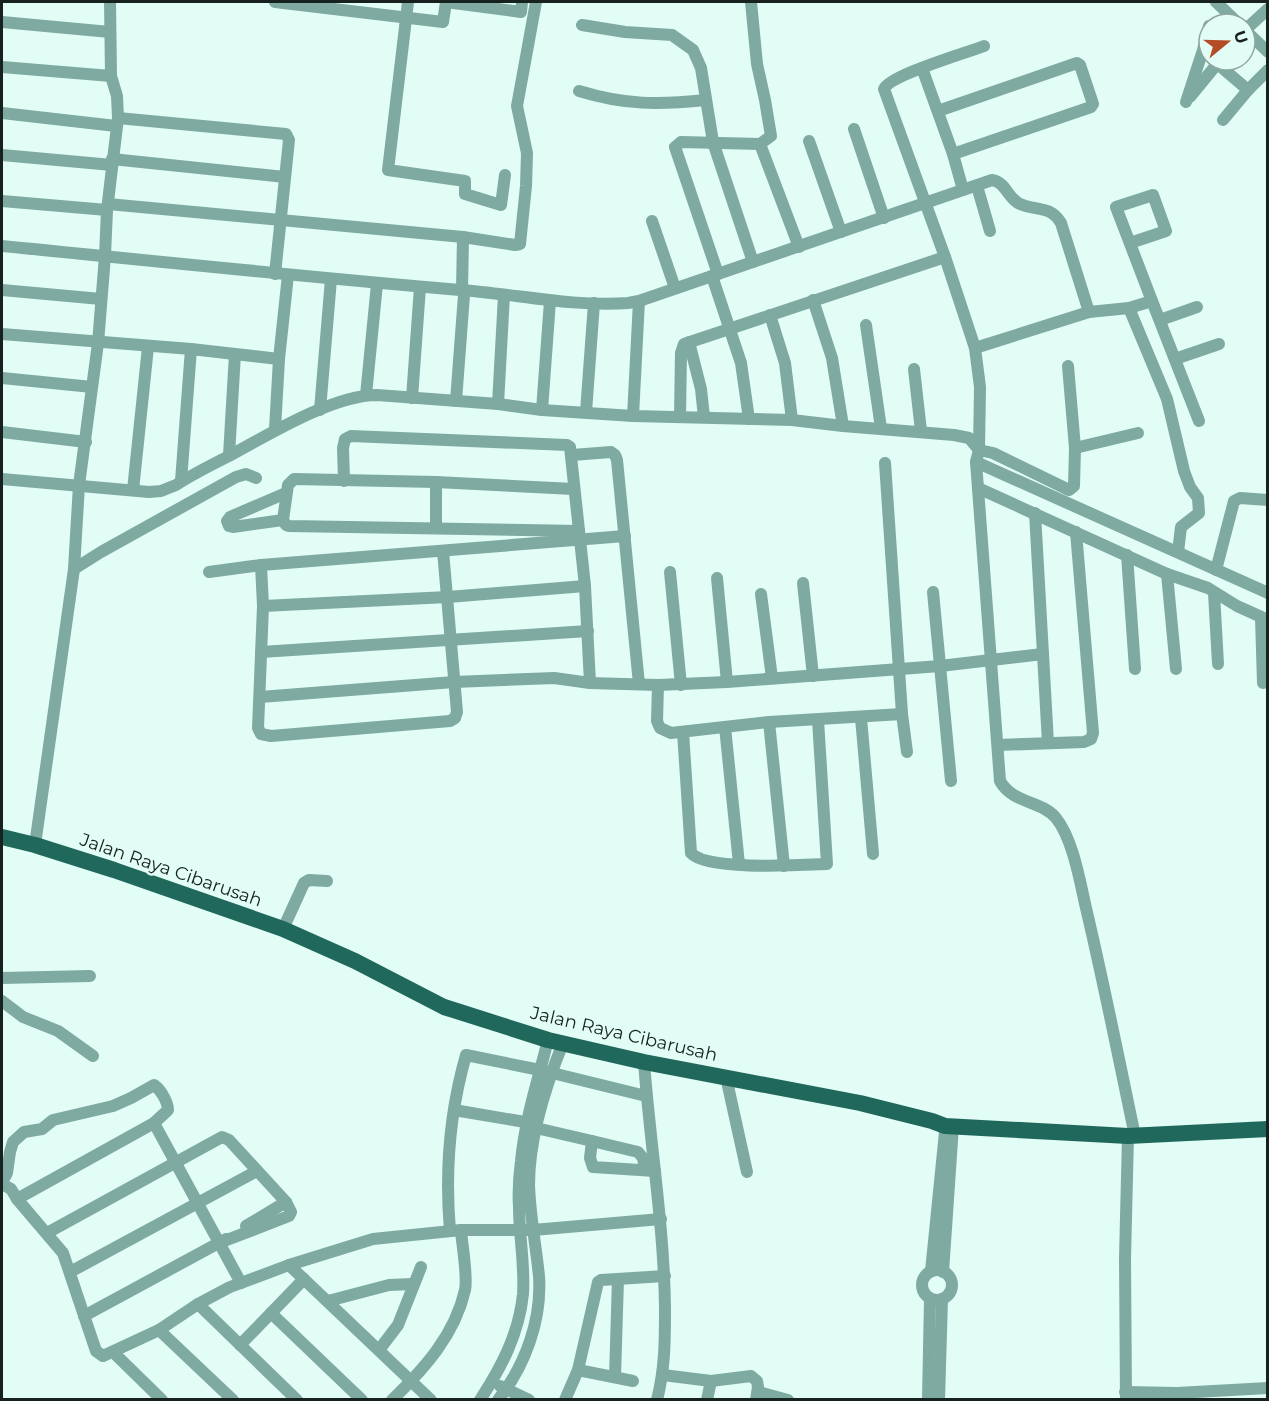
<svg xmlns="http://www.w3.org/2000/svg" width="1269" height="1401" font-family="Montserrat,sans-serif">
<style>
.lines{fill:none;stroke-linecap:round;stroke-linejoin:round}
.minor{stroke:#7faaa1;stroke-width:12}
.primary{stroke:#20685c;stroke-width:16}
.labels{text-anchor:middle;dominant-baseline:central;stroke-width:5;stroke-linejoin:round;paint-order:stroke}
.street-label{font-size:18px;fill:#17211e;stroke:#e1fdf6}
</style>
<rect width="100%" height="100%" fill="#e1fdf6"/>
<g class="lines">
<g class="minor">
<path d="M275,2L443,22L446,2"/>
<path d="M408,2L388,170L465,181V194L501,205L505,175"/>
<path d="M446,2L521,12L522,2"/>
<path d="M1216,2L1239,24"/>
<path d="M2,22L110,32"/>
<path d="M582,25L625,32L672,35L693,50L701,68L713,142L753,262"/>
<path d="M1245,30L1268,52"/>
<path d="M1245,30L1268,9"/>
<path d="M984,46C966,53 890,75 884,89L945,257L975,348L980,387L979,450L976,462L1000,781C1013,804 1041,800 1056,818C1073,839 1080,882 1086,908C1104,984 1119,1060 1135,1136"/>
<path d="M1213,60L1248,90"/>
<path d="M2,67L111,76"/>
<path d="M922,68L953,154L963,190"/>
<path d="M579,91C625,105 658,105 706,100"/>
<path d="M1190,97L1217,64"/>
<path d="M1186,102L1203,50L1209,26"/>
<path d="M938,111L1077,63L1080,65L1093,104L1091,107L953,154"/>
<path d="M2,113L116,126"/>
<path d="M118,118L286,134L289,140L275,274"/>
<path d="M1223,120L1248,90L1268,70"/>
<path d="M854,129L884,218"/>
<path d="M809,141L841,232"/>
<path d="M760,144L799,247"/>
<path d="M2,155L112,165"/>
<path d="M112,159L285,177"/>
<path d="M977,186L990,231"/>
<path d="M2,201L107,210"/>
<path d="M108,204L463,237L515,245L520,244L526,186L527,153L517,106L536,2"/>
<path d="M652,221L675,288"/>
<path d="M1130,243L1166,231L1153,195L1116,207L1152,301"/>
<path d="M2,246C154,261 307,277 460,290C516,294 571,307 628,303L639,301L992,180C1006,182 1008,199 1020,204C1036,211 1050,205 1061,223L1089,312"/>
<path d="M718,274L675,147L681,142L760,144L771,136L765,100L757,64L751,2"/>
<path d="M712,276L741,363L749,419"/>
<path d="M2,290L101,299"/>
<path d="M813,300L832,358L843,426"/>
<path d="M1129,308L1167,399L1184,471L1190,487L1198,498L1199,513L1181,527L1178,552"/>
<path d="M770,315L785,363L792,420"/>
<path d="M1160,320L1197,307"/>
<path d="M866,325L881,428"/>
<path d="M2,334L191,349L279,359"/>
<path d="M689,342L701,389L704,417"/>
<path d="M975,348L1089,312L1129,308L1152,301L1199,421"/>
<path d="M1175,359L1219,344"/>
<path d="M914,369L921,431"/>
<path d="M2,378L92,387"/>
<path d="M366,395L377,284"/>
<path d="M412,398L420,287"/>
<path d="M456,401L464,295L462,290L463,237"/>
<path d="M498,404L504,295"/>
<path d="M320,410L331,279"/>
<path d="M542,410L550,301"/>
<path d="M586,412L594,303"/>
<path d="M633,416L639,301"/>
<path d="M680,417L681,353L684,344L945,257"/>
<path d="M275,429L279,359L288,275"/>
<path d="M2,432L86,442"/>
<path d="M1075,448L1138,433"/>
<path d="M229,455L235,354"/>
<path d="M572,455L611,452L615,455L617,460L639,684"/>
<path d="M976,462L1268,593"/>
<path d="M885,463L902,714L907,752"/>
<path d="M2,479L149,492L161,491L176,485C193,474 211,465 229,456C268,435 333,395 377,395L498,404L542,410L633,416L792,420L843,426L954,435L969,438L979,450L993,453L1069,490L1074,486L1075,448L1068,366"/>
<path d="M181,481L191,349"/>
<path d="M344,481L343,448L345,439L351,436L567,445L570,447L585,586L590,683"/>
<path d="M436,482V528"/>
<path d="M978,488L1167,574L1208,588L1237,606L1268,620"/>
<path d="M574,489L436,482L294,479L288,485L283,520L286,525L289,526L579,531"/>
<path d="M133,490L148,347"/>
<path d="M1035,513L1048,743"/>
<path d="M283,520L233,527L229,526L227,521L230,517L286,493"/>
<path d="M1127,555L1135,669"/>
<path d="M261,565L263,606L258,728L261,734L271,736L450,721L455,718L457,712L443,551"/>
<path d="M74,569L101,552L236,477L246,474L256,478"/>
<path d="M1216,570L1234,501L1240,498L1268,500"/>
<path d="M209,572L261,565L625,536"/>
<path d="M670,572L681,685"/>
<path d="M1167,574L1176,669"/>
<path d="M717,578L727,682"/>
<path d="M803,583L813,676"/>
<path d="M933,592L951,781"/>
<path d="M1214,593L1218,664"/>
<path d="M761,594L772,678"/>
<path d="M263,606L448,597L585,586"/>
<path d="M1261,618L1263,683"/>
<path d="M261,652L588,631"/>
<path d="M658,685L657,721L660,728L671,733L769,722L902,714"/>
<path d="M260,697L454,682L554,678L590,683L658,685L727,682L940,666L1043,654"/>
<path d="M861,718L873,854"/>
<path d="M769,722L784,866"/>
<path d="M725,727L739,864"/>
<path d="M683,732L691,853C707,871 802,865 827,864L818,720"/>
<path d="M998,745L1084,742L1091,739L1093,733L1076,532"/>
<path d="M35,845L74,569L79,485L98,343L105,256L107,210L118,118L117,96L111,76L110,2"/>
<path d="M283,929L304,883L309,880L327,881"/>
<path d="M2,978L90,976"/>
<path d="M2,1001L23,1017L58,1031L93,1056"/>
<path d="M644,1062C650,1144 664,1225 665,1308C665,1341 665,1368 657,1400"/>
<path d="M726,1077L747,1172"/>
<path d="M454,1110L525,1122"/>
<path d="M154,1123L241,1283"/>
<path d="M536,1128L592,1141L590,1158L593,1167L655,1171"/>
<path d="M592,1141L638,1152L643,1158L645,1170"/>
<path d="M2,1182L7,1173L10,1152L13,1142L24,1132L42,1129L53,1120L113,1106L131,1098L154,1085C161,1090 168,1102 168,1110L154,1123L17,1199"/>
<path d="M2,1184L11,1189L17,1199L63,1253L96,1351L103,1356L159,1330L198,1304L230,1287L289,1265L373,1239L461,1230H533L661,1219"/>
<path d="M246,1226L286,1202"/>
<path d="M450,1231C445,1173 450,1111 466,1055L540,1070L646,1096"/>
<path d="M47,1233L222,1137L229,1140L286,1202L291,1212L289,1216L219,1243"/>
<path d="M289,1265L431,1400"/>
<circle cx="937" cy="1285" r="15"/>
<path d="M931,1271L945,1132"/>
<path d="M70,1272L257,1171"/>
<path d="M943,1272L953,1126"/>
<path d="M328,1301L389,1285L413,1284"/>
<path d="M198,1304L297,1400"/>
<path d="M271,1313L362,1400"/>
<path d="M84,1316L226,1239"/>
<path d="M159,1330L233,1400"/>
<path d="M240,1345L304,1279"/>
<path d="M379,1350L398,1325L421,1267"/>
<path d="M113,1352L162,1400"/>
<path d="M578,1370L633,1381"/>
<path d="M663,1375L711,1381L751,1376L757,1381L758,1387L756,1400"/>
<path d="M615,1377L618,1279"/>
<path d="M500,1386L529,1400"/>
<path d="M758,1392L788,1400"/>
<path d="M1125,1392L1177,1393L1268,1388"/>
<path d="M392,1400C424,1369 455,1335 465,1290C468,1277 462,1245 461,1230"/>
<path d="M480,1400C501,1368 519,1334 523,1294C525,1265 519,1236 519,1207C518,1192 519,1176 521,1161C525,1119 538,1080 548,1040"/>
<path d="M498,1400C525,1366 542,1320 539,1276C536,1246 530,1216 529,1185C529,1140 546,1085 563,1043"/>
<path d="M565,1400L578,1370L598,1282L601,1280L665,1276"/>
<path d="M707,1400L711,1381"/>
<path d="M928,1400L930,1299"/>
<path d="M939,1400L942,1299"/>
<path d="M1126,1400L1125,1258L1128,1136"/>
</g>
<path class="primary" d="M2,837L35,845L114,870L283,929L355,961L444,1007L548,1040L644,1062L860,1103L932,1121L945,1126L1128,1136L1268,1129"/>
</g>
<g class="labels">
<g class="street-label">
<text transform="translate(171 870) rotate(19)">Jalan Raya Cibarusah</text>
<text transform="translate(624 1034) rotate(13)">Jalan Raya Cibarusah</text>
</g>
</g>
<rect width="1269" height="1401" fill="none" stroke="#17211e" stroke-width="6"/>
<g transform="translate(1227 42) rotate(71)"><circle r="28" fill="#e1fdf6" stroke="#90a5a0" stroke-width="1.5"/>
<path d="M0-4.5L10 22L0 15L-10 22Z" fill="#b44c27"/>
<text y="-9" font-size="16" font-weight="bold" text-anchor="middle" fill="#17211e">U</text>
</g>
</svg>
